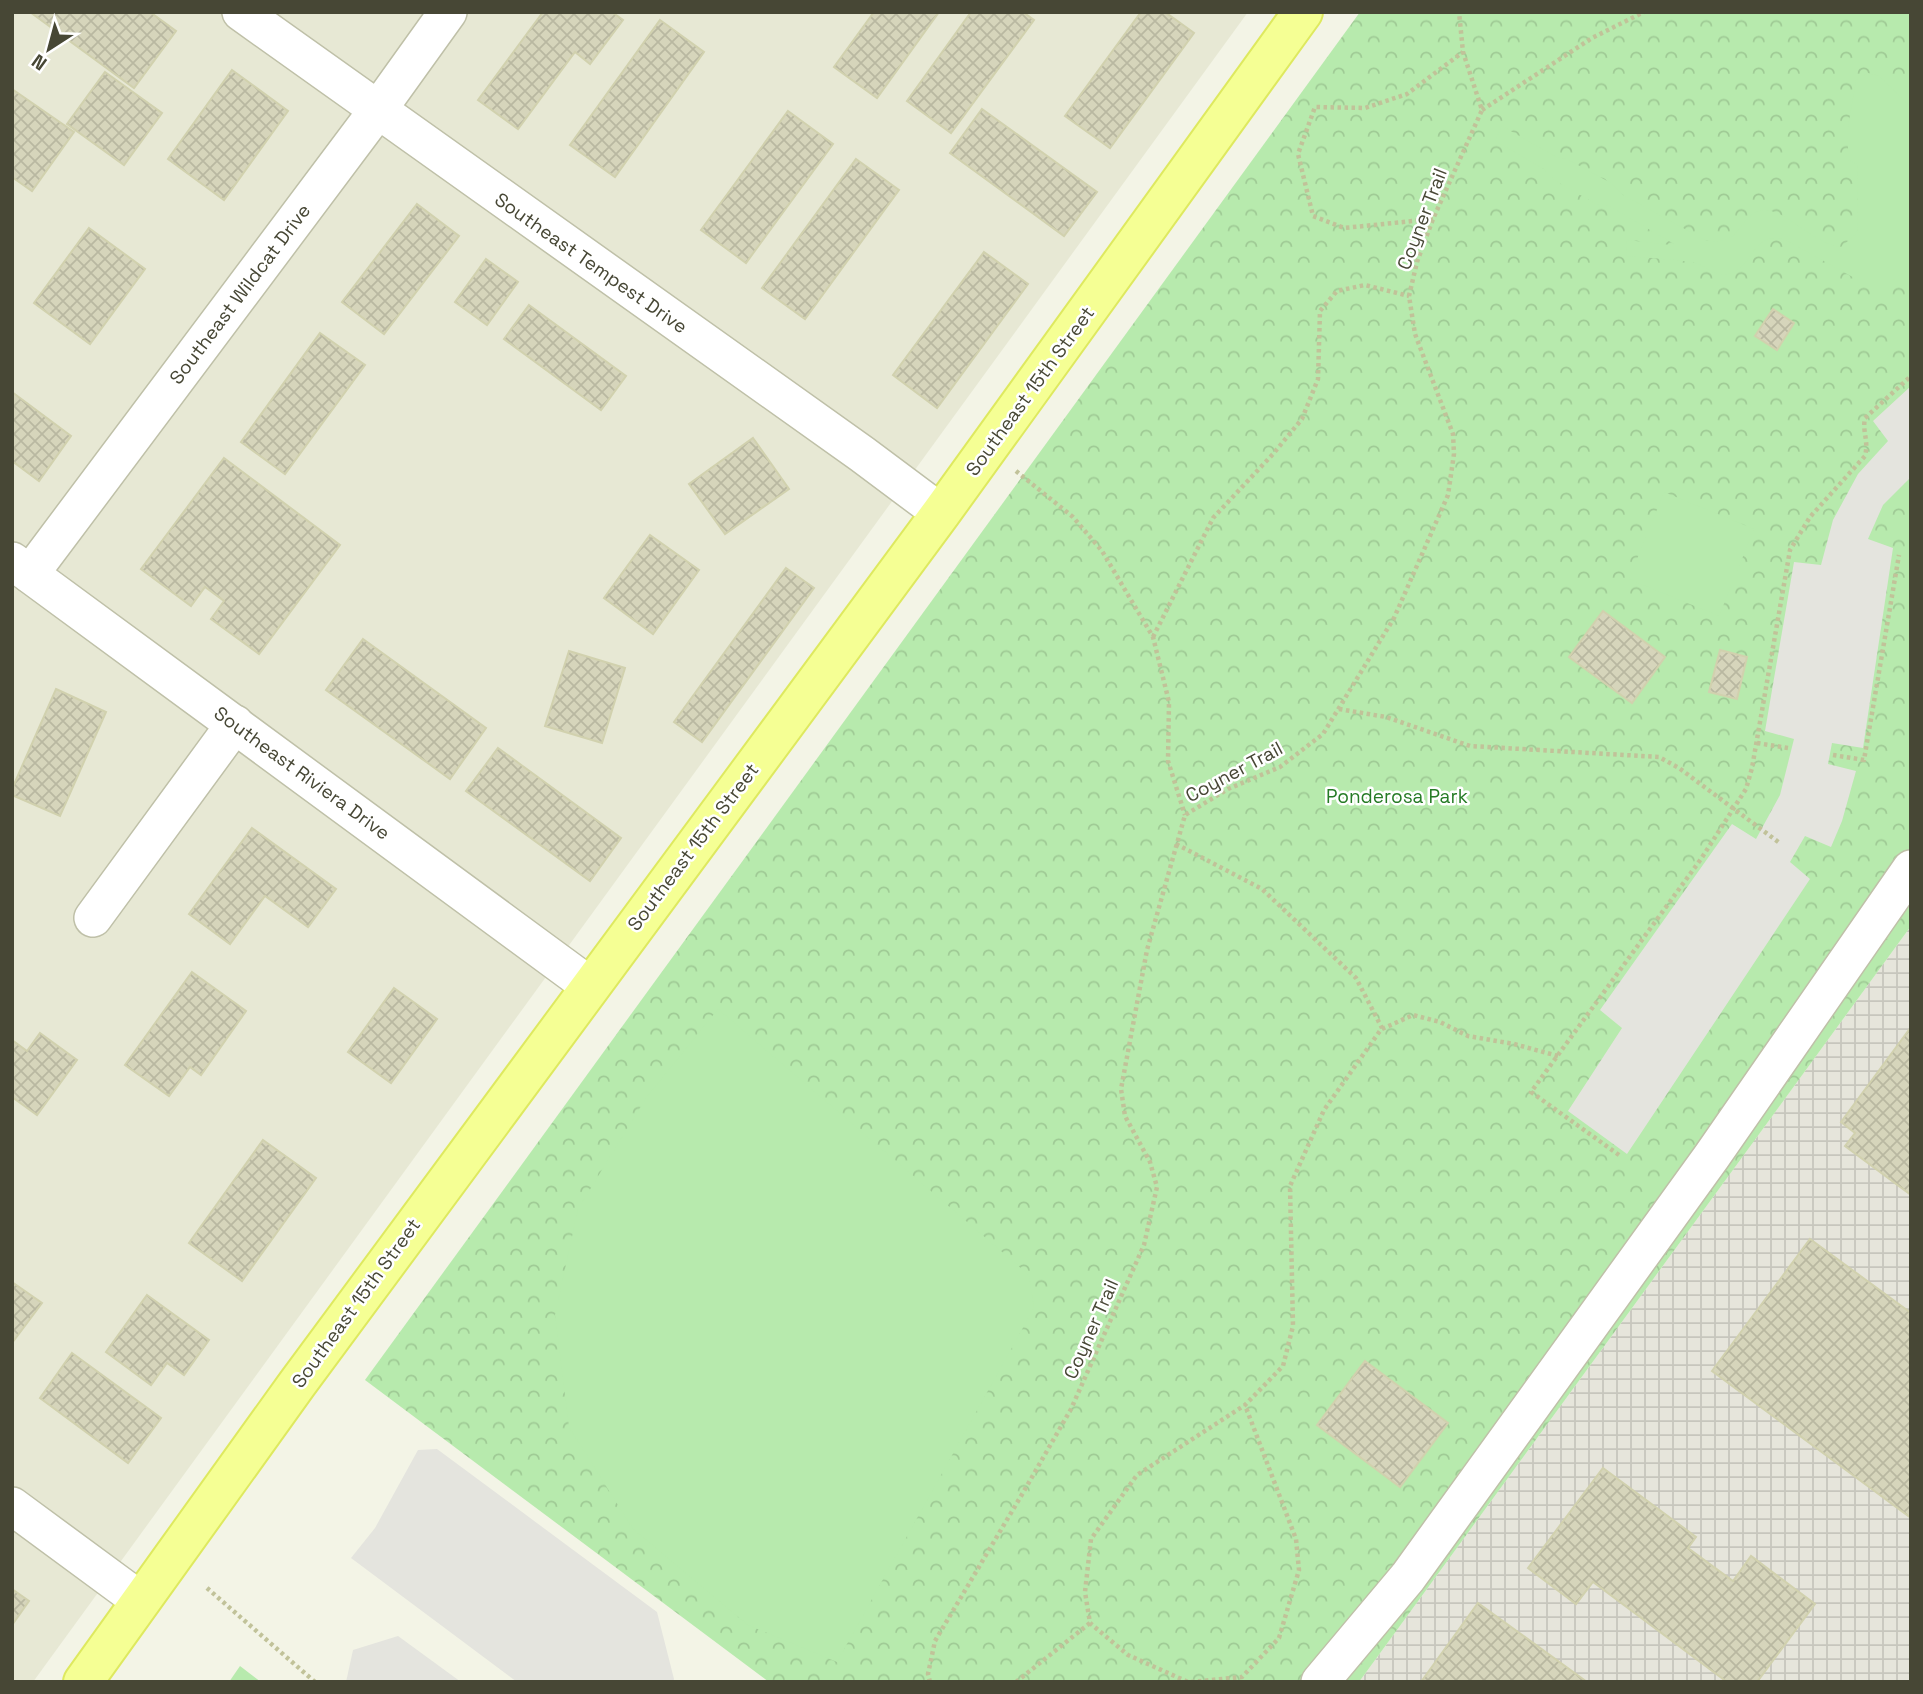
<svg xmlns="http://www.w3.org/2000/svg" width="1923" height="1694" font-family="'Space Grotesk',sans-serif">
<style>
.residential{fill:#e7e8d4}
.industrial{fill:url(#industrial-grid)}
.forest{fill:url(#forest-crowns)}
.garden{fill:#b7eaad}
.parking{fill:#e4e4de}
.building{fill:url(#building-cross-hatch);stroke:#d1d1ae;stroke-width:2}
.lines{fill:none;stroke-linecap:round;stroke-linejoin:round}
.minor-casing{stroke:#bfc0a8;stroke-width:40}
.major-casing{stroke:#dee95f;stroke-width:42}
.path{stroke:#c1c299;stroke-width:4.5;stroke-dasharray:3.5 3.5;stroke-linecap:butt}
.minor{stroke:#fff;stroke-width:37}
.major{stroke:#f5ff94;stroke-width:38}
.labels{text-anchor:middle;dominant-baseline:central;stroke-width:5;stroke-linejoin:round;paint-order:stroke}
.street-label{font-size:19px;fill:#474735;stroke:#fff}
.park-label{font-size:19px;fill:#257b25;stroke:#fff}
</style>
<defs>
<pattern id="industrial-grid" width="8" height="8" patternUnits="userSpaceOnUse" patternTransform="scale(1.75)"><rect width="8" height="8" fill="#e6e5db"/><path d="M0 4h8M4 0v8" fill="none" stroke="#c7c6bd"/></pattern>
<pattern id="forest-crowns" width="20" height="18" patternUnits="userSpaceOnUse" patternTransform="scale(1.75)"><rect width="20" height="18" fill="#b7eaad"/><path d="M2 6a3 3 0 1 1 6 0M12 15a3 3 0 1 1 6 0" fill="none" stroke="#9fca95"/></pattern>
<pattern id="building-cross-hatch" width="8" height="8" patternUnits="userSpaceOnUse" patternTransform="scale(1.75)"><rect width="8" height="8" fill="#d6d5bb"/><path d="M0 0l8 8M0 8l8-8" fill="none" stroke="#b9b8a1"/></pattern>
</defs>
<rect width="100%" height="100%" fill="#f3f4e6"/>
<path class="residential" d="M12,12H1248L33,1682H12Z"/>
<path class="industrial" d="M1911,926V1682H1359Z"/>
<path class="forest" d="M1360,12H1911V926L1359,1682H769L365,1380Z"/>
<g class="garden">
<path d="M1868,73L1879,76L1911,107V267L1893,280H1858L1784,239C1751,232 1754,268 1728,274C1714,277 1709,268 1698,264C1682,259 1644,258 1626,256L1627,240L1671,245L1674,244L1609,206L1596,204L1554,180L1544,169L1495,141L1502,126L1556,157L1567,159L1611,183L1623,195L1705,240C1742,249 1739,213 1763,210C1784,208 1815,245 1841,247L1856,234L1858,227L1857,164L1848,160V127L1856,80Z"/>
<path d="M1664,492L1754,529L1719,616L1629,579Z"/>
<path d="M718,1009L1029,1275L1034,1308L837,1662L748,1625L633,1529L569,1427L555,1315L578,1209L646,1098Z"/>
<path d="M240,1666L261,1682H229Z"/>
</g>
<g class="parking">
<path d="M1911,386V477L1883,505L1868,539L1893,548L1863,748L1832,743L1828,764L1856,771L1842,821L1831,847L1805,836L1790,862L1810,879L1627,1154L1568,1111L1622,1028L1600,1010L1732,824L1756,839L1780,795L1794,739L1765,731L1794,562L1821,565L1833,520L1858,474L1888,441L1873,421Z"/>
<path d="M437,1449L657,1612L674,1679L673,1682H517L351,1558L375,1528L418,1450Z"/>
<path d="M398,1636L461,1682H346L353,1650Z"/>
</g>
<g class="building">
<path d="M30,12H150L176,31L134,88Z"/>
<path d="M543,12H612L623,20L590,64L575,52L518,129L478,100Z"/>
<path d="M874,12H939L877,98L834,67Z"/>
<path d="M971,12H1023L1034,20L951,133L907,101Z"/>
<path d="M1141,12H1165L1194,33L1110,148L1065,116Z"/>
<path d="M660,20L704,52L615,177L570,145Z"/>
<path d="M232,70L288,111L224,200L168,159Z"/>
<path d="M105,72L162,113L124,165L67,124Z"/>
<path d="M12,89L74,132L32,191L12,177Z"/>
<path d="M982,109L1097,192L1064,236L950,153Z"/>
<path d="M788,111L833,144L746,263L701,230Z"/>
<path d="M856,159L899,190L805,319L762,288Z"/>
<path d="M417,204L459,236L384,334L342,302Z"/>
<path d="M89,228L145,269L90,344L34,303Z"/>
<path d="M984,252L1028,284L937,408L893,375Z"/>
<path d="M486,259L518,282L487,325L455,302Z"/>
<path d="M529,305L626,376L601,410L504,339Z"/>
<path d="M1773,309L1794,323L1777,350L1755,336Z"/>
<path d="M320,333L365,365L285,474L241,442Z"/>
<path d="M12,392L71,436L39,481L12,461Z"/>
<path d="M753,438L789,489L725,534L689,484Z"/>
<path d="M224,458L340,545L259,654L211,619L224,601L205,587L191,606L141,569Z"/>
<path d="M650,535L699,570L653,634L604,598Z"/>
<path d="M786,568L814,588L702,742L674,722Z"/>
<path d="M1603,611L1665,657L1632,703L1569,657Z"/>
<path d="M363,639L486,728L450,779L326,690Z"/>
<path d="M1720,650L1747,657L1737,699L1709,692Z"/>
<path d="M569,651L625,668L602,743L545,726Z"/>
<path d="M56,689L106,712L60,816L12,795V789Z"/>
<path d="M498,748L621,838L590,881L466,791Z"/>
<path d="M252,828L336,889L308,927L265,896L230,944L189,914Z"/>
<path d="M192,972L246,1011L201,1075L190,1067L169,1096L125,1065Z"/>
<path d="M394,988L437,1019L391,1083L348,1052Z"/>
<path d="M1911,1027V1195L1845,1146L1855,1133L1841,1122Z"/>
<path d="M40,1033L77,1060L37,1115L12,1097V1040L27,1051Z"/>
<path d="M263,1140L316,1178L242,1281L189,1243Z"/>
<path d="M1810,1239L1911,1313V1518L1712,1371Z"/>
<path d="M12,1282L42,1303L12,1343Z"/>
<path d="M147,1295L209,1340L184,1375L167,1363L151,1385L106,1352Z"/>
<path d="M72,1353L161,1418L128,1463L40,1398Z"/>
<path d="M1365,1361L1448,1423L1400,1487L1317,1425Z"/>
<path d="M1603,1468L1696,1537L1688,1548L1733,1581L1751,1556L1815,1604L1757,1682H1727L1593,1582L1576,1604L1528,1568Z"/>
<path d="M12,1589L29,1601L12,1625Z"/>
<path d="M1478,1603L1587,1682H1421Z"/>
</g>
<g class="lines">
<defs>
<g id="minor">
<path d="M241,12L862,454L941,513"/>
<path d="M12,561L590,986"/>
<path d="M30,574L377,111L448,12"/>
<path d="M93,918L235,724"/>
<path d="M12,1506L141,1601"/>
<path d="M1320,1682L1408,1577L1712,1156L1911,869"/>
</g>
<path id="major" d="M83,1682L297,1384L941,513L1303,12"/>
</defs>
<use href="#minor" class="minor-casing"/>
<use href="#major" class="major-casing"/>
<g class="path">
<path d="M1482,110L1592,38L1644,12"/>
<path d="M1433,219L1344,228L1313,216L1298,154L1315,107L1365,108L1407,94L1463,52"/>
<path d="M1016,471L1073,517L1102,551L1153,637L1169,702L1168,761L1185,815"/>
<path d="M1153,637L1213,518L1273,454L1302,419L1318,379L1320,311L1337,291L1365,285L1409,296"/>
<path d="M1339,709L1386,717L1470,746L1659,757L1679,768L1781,844"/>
<path d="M1757,743L1788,748"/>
<path d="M1833,755L1864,760L1899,555"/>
<path d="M1176,844L1262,889L1356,978L1382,1028L1324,1110L1290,1186L1293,1326L1283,1366L1245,1405L1137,1475L1091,1539L1085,1592L1090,1623L1128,1655L1188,1682"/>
<path d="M1382,1029L1413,1015L1440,1022L1468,1036L1514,1044L1558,1056"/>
<path d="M1619,1155L1531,1092L1701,859L1746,789L1752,768L1790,550L1810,517L1865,456C1869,440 1862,432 1865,418L1911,376"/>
<path d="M207,1588L315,1682"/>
<path d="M930,1682L928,1674L935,1641L1024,1491L1071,1409L1144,1245L1157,1187L1150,1162L1125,1116L1121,1089L1147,950L1185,815L1228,789L1280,767L1323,734L1394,618L1448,495L1454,454L1453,434L1415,334L1409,296L1417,262L1433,219L1482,110L1463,52L1459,12"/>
<path d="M1016,1682L1090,1623"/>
<path d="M1191,1682L1242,1677L1279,1638L1299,1570L1296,1539L1245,1405"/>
</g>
<use href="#minor" class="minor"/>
<use href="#major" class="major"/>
</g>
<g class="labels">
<g class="street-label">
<text transform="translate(1422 219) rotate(-69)">Coyner Trail</text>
<text transform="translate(591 263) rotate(35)">Southeast Tempest Drive</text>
<text transform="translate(240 294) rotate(-53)">Southeast Wildcat Drive</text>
<text transform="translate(1030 391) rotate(-54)">Southeast 15th Street</text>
<text transform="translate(1234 772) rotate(-28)">Coyner Trail</text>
<text transform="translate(302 773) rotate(36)">Southeast Riviera Drive</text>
<text transform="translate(693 847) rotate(-53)">Southeast 15th Street</text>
<text transform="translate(356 1303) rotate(-54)">Southeast 15th Street</text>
<text transform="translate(1091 1329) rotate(-66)">Coyner Trail</text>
</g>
<g class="park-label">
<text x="1397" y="796">Ponderosa Park</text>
</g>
</g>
<rect width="1923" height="1694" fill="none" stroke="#474735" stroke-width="28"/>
<g transform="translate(49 49) rotate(216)" stroke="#ffffff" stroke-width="5" paint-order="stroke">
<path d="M0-5L12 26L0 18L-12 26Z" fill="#474735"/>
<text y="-10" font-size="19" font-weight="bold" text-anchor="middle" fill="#474735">N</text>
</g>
</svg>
